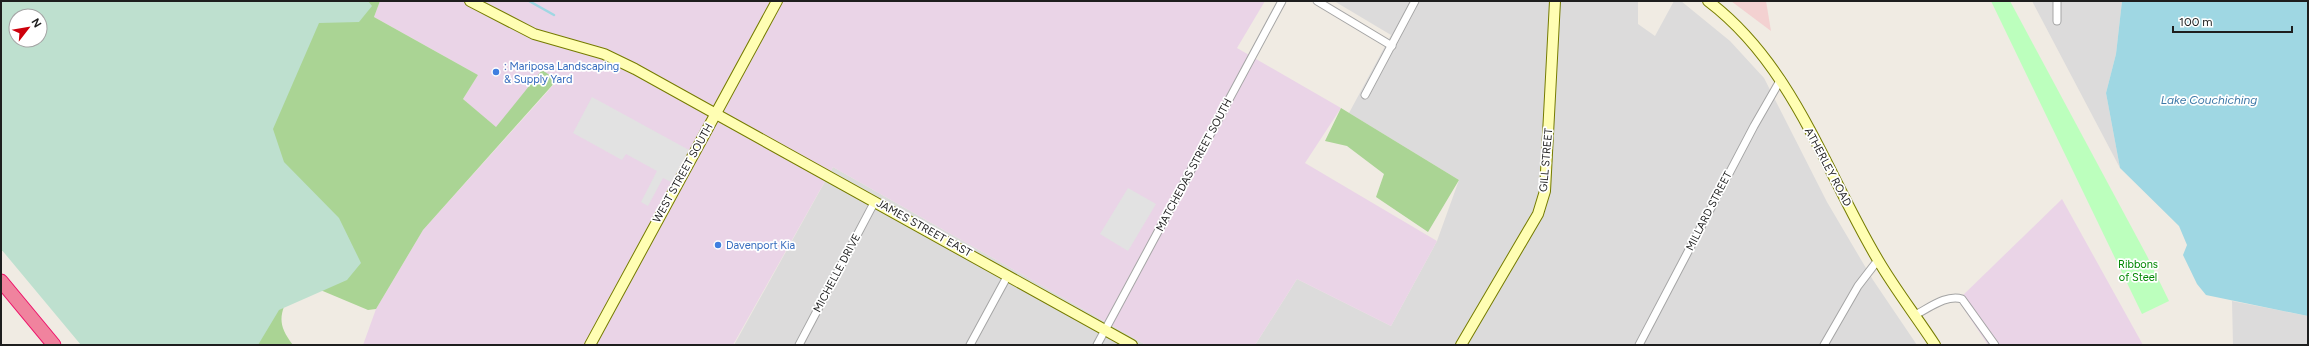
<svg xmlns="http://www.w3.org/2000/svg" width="2309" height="346" font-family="Figtree,sans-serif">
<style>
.residential{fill:#dcdbdb}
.commercial{fill:#f3d1d1}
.industrial{fill:#ead4e7}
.forest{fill:#aad494;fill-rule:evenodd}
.wetland{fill:#bee0cf;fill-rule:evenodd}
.park{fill:#bcffbd}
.parking{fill:#e2e2e2}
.water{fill:#9fd7e3}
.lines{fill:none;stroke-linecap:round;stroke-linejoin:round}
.stream{stroke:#9fd7e3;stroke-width:2.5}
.street-casing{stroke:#a5a5a5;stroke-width:9}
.secondary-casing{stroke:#757b00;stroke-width:12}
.highway-casing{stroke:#ed126a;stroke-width:15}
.street{stroke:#fff;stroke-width:7}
.secondary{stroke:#fffeb3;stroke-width:10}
.highway{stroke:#f0839e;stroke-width:13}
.shop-dot{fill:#3f7fe0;stroke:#fff;stroke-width:1.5}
.labels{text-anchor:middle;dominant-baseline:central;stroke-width:3.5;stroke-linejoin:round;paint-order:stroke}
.shop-label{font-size:11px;fill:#366cbe;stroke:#fff;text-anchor:start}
.street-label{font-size:11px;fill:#1e1e1e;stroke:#fff}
.park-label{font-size:11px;fill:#008803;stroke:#fff}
.water-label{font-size:12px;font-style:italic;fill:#3c78a7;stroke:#fff}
</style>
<rect width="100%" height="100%" fill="#f0ebe3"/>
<g class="residential">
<path d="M1334,1H1638V24L1655,36L1674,1H1681L1730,41L1764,78L1827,202L1873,280L1917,345H1255L1297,279L1391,326L1437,241L1459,180L1349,113L1391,35Z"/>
<path d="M2032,1H2122L2116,54L2106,93L2120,168Z"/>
<path d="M833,167L1146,345H734Z"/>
<path d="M2232,301L2308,316V345H2233Z"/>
</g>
<path class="commercial" d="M1731,1H1766L1771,31Z"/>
<g class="industrial">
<path d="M380,1H1265L1237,48L1341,108L1305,163L1437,241L1391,326L1297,279L1255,345H1146L833,167L733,345H363L376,309L423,230L557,81L542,71L496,128L463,99L478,75L374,17Z"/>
<path d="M2062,199L2143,345H1988L1958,300Z"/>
</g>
<g class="forest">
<path d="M1,1H380L374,17L478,75L463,99L496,127L542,70L557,80L423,230L376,309L368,310L318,289L291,291C280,314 276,323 293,345H202L1,250ZM16,16H40V40H16Z"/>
<path d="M1341,108L1459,180L1428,232L1376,197L1384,174L1347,146L1325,141Z"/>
</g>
<path class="wetland" d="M1,1H368L372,6L359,22L319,23L273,129L284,162L339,218L361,263L347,280L279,310L258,345H81L1,249ZM16,16H40V40H16Z"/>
<path class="park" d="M1991,1H2010L2147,256L2169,301L2142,314Z"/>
<g class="parking">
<path d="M592,97L689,150L671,182L663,178L648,206L641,202L657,171L626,154L622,160L573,133Z"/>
<path d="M1128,188L1156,204L1128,251L1100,234Z"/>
</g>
<path class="water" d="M2122,1H2308V316L2206,295L2197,284L2183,255L2187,245L2179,226L2120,168L2106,93L2116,54Z"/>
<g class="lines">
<path class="stream" d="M529,1L554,15"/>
<defs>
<g id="street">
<path d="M1317,1L1392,46"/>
<path d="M2057,1V21"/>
<path d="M1365,95L1415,1"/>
<path d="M1915,315C1929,308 1947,294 1962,299L1995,345"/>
<path d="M799,345L875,201"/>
<path d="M970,345L1008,275"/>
<path d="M1097,345L1282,1"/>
<path d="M1639,345L1754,126L1781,79"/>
<path d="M1824,345L1858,286L1878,260"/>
</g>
<g id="secondary">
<path d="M470,1L534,34L604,54L635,69L1132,345"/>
<path d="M1708,1C1793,65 1825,171 1878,260C1895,289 1916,316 1935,345"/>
<path d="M590,345L777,1"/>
<path d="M1461,345L1538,214L1545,191L1555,1"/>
</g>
<path id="highway" d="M1,281L54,345"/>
</defs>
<use href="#street" class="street-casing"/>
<use href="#secondary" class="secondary-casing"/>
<use href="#highway" class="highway-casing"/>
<use href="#street" class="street"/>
<use href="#secondary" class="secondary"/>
<use href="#highway" class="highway"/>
</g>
<g class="shop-dot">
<circle cx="496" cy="72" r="4"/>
<circle cx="718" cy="245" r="4"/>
</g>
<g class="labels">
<g class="shop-label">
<text x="504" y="66">: Mariposa Landscaping<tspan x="504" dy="13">&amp; Supply Yard</tspan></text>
<text x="726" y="245">Davenport Kia</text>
</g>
<g class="street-label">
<text transform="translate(1546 160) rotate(-85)">GILL STREET</text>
<text transform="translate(1194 165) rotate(-62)">MATCHEDAS STREET SOUTH</text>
<text transform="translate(1828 167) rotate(62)">ATHERLEY ROAD</text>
<text transform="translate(683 173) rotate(-61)">WEST STREET SOUTH</text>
<text transform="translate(1709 211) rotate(-63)">MILLARD STREET</text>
<text transform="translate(924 228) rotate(29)">JAMES STREET EAST</text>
<text transform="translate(837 273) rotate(-62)">MICHELLE DRIVE</text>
</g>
<g class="park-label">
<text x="2138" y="264">Ribbons<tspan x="2138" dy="13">of Steel</tspan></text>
</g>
<g class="water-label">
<text x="2209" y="100">Lake Couchiching</text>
</g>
</g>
<rect width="2309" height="346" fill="none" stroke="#1e1e1e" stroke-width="4"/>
<g transform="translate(28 28) rotate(59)"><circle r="19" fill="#ffffff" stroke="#a5a5a5"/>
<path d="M0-3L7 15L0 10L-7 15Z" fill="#cd000c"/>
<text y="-6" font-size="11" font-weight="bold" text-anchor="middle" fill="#1e1e1e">N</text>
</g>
<path d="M2173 26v6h119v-6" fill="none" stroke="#1e1e1e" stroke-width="2"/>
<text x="2179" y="26" font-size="12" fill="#1e1e1e" stroke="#ffffff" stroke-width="3" paint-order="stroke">100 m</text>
</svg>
